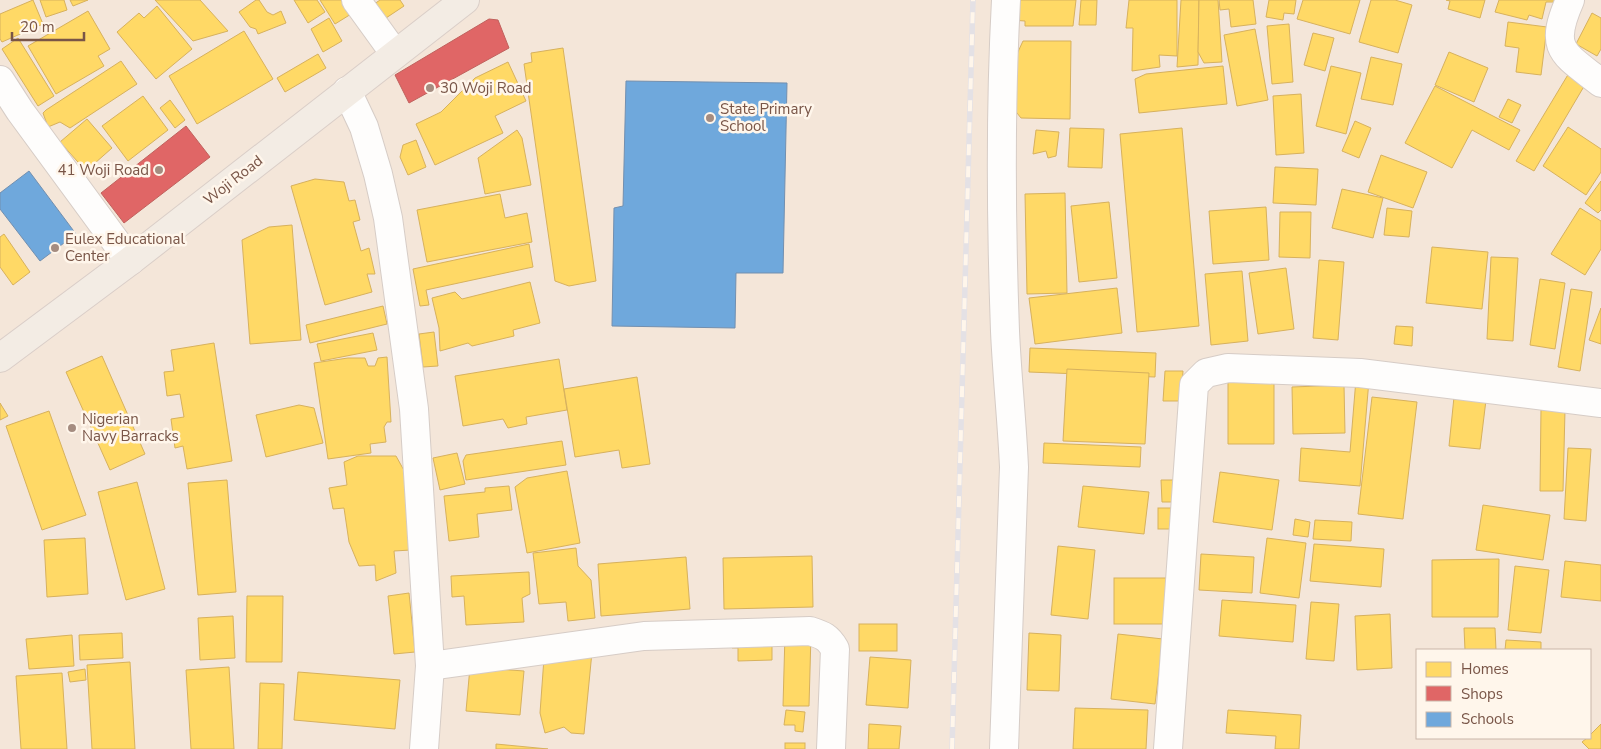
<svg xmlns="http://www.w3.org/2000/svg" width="1601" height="749" font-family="'Nunito Sans',sans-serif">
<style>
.residential{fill:#f4e6d9;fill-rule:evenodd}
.homes{fill:#ffd966;stroke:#d7b15d}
.shops{fill:#e06666;stroke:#c1615d}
.schools{fill:#6fa8dc;stroke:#728faf}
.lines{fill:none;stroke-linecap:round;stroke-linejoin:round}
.minor-casing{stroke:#d6ccc6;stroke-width:30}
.major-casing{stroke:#dacec8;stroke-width:30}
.minor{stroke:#fefdfc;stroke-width:28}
.major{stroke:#f3ece4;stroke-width:28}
.rail-casing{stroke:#e4e1e5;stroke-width:5.5}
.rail{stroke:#fff6eb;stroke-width:4;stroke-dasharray:11;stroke-linecap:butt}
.poi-dot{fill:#a58c80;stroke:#fff6eb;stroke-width:2}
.labels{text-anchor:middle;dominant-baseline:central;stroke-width:5;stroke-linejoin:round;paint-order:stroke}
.poi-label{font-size:15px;fill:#795547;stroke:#fff6eb;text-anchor:start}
.street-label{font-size:15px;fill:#795547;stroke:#fff6eb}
</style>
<rect width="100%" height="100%" fill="#f8f1e9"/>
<path class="residential" d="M0,0H1601V749H0ZM1417,650H1590V738H1417Z"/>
<g class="homes">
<path d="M33,0L43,24L2,42L0,39V14Z"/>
<path d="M40,0H64L67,10L46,17Z"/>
<path d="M70,0H88L73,6Z"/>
<path d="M155,0H200L228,31L193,41Z"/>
<path d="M256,0H259L267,12L273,15L281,11L286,23L258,34L256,29L250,27L239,12Z"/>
<path d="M294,0H317L325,12L308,23Z"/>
<path d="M320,0H349L356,11L335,24Z"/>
<path d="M380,0H400L404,6L380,22L370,7Z"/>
<path d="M1011,0H1076L1073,26H1025V21L1010,20Z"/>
<path d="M1081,0H1097L1096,25H1079Z"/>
<path d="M1129,0H1177V56L1159,55L1160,67L1132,71L1133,28H1126Z"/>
<path d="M1181,0H1199L1198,65L1177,67Z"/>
<path d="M1199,0H1218L1222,62L1204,63L1198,52Z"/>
<path d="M1219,0H1253L1256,24L1231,27L1229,9L1220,10Z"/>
<path d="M1269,0H1296L1294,14L1284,13L1283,20L1266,17Z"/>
<path d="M1303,0H1360L1350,34L1297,19Z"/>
<path d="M1371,0H1395L1412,5L1398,53L1359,42Z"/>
<path d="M1446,0H1485L1480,18L1448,9L1450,1Z"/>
<path d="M1499,0H1558L1557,2H1546L1542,19L1529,15L1527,20L1495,12Z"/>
<path d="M157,6L192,49L156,79L117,32L139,13L144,18Z"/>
<path d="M88,11L110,49L98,56L104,66L56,94L28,46Z"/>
<path d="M1592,13L1601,18V49L1597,56L1576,44Z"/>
<path d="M329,18L342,41L323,52L311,29Z"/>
<path d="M1508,22L1547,27L1541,75L1516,72L1519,48L1505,46Z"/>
<path d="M1289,24L1293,82L1272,84L1267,26Z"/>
<path d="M1255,29L1268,100L1237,106L1224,35Z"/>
<path d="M244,31L273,79L197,124L169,76Z"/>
<path d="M1313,33L1334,38L1325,71L1304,65Z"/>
<path d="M18,38L54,96L38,106L2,49Z"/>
<path d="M1023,41H1071L1070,119L1021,118L1013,108L1017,54Z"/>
<path d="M563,48L596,281L569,286L555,281L524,64L532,62L531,53Z"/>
<path d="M1449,52L1488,68L1474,102L1435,85Z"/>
<path d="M318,54L326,68L285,92L277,78Z"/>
<path d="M1371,57L1402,64L1393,105L1361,99Z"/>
<path d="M121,61L137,84L70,128L60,122L48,127L43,113L46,110Z"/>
<path d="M508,62L526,101L495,116L503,133L435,165L416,124L441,112L475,78Z"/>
<path d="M1223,66L1227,104L1139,113L1135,79L1146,74Z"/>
<path d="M1331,66L1361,73L1346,134L1316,126Z"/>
<path d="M1569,73L1586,83L1534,171L1516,161Z"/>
<path d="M1435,86L1520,130L1509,150L1472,130L1452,168L1405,143Z"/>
<path d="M1301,94L1304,153L1276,155L1273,96Z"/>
<path d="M143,96L168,130L128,161L102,126Z"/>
<path d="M1508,99L1521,105L1512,123L1499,117Z"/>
<path d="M170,100L185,120L175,128L160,108Z"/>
<path d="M87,119L112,148L86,171L60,142Z"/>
<path d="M1355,121L1371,128L1359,158L1342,151Z"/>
<path d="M1568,127L1601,149V172L1586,195L1543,166Z"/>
<path d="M1070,128L1104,129L1102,168L1068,167Z"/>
<path d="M1182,128L1199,326L1137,332L1120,134Z"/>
<path d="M517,130L522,138L531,185L485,194L478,158Z"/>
<path d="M1036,130L1059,132L1056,156L1048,158L1046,151L1033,154Z"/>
<path d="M416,140L426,167L408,175L400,157L403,145Z"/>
<path d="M1381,155L1427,172L1413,208L1368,192Z"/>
<path d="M1275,167L1318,169L1316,205L1273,203Z"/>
<path d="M315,179L344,182L349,201L355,200L360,220L353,222L361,251L369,248L375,274H367L372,292L325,305L291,186Z"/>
<path d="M1601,181V210L1598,213L1585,203Z"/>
<path d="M1342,189L1383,198L1373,238L1332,228Z"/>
<path d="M1065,193L1067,293L1027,294L1025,194Z"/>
<path d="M500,194L505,218L527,213L532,242L427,262L417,210Z"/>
<path d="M1109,202L1117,278L1079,282L1071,206Z"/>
<path d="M1266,207L1269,260L1213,264L1209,211Z"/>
<path d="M1387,208L1412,211L1409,237L1384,235Z"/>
<path d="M1580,208L1601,221V249L1585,275L1551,254Z"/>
<path d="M1280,212H1311L1310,258L1279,257Z"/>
<path d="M292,225L301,340L250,344L242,240L269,227Z"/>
<path d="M4,234L30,272L13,285L0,267V237Z"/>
<path d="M529,244L533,267L426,290L429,305L420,306L413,269Z"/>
<path d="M1432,247L1488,252L1482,309L1426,303Z"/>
<path d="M1491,257L1518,258L1513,341L1487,339Z"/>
<path d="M1319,260L1344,262L1338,340L1313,338Z"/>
<path d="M1286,268L1294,329L1258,334L1249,273Z"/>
<path d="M1242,271L1248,341L1211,345L1205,274Z"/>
<path d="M1540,279L1565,283L1555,349L1530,345Z"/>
<path d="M530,282L540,323L513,330L514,336L472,346L468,343L440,351L439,328L432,298L455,292L462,299Z"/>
<path d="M1117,288L1122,333L1035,344L1029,298Z"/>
<path d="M1571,289L1592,292L1580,371L1558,367Z"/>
<path d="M383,306L387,324L310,343L306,325Z"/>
<path d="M1601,308V344L1589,340Z"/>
<path d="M1396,326L1413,327L1412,346L1394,344Z"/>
<path d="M434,332L438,366L423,367L419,334Z"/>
<path d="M373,333L377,350L321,361L317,344Z"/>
<path d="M214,343L232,461L187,469L183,446L175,448L171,419L184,417L180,394L167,396L164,372L174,371L171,350Z"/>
<path d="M1030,348L1156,353L1155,377L1029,372Z"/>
<path d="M102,356L145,454L110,470L66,372Z"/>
<path d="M387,357L391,422H387L384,427L386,442L370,444L371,453L328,459L314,363L348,358H365L368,366H375L378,358Z"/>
<path d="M559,359L567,410L526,417L527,424L508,428L503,419L463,426L455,376Z"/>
<path d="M1067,369L1149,373L1145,444L1063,441Z"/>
<path d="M1165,371H1183L1181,401H1163Z"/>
<path d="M637,377L650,464L622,468L619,450L575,457L564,389Z"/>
<path d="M1274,379V444H1228V380Z"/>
<path d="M1356,379L1369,380L1360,486L1299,481L1301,448L1350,452Z"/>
<path d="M1344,385L1345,433L1293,434L1292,387Z"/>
<path d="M1372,397L1417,402L1403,519L1358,514Z"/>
<path d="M1454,397L1486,400L1480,449L1449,446Z"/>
<path d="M0,403L8,416L0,420Z"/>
<path d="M299,405L314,408L323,443L266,457L256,415Z"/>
<path d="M1541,409L1565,410L1563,491H1540Z"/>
<path d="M49,411L86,515L42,530L6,426Z"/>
<path d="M562,441L566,465L466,480L463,461L466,455Z"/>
<path d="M1044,443L1141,447L1140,467L1043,463Z"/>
<path d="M1568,448L1591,449L1586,521L1564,519Z"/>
<path d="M457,453L465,484L440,490L433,458Z"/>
<path d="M358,456H396L406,474L411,550L394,551L396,573L376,581L375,565L359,566L349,542L344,508L333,509L329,488L347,485L344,462Z"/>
<path d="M567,471L580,543L527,553L515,487L527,478Z"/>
<path d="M1220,472L1279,480L1272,530L1213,522Z"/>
<path d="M227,480L236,592L198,595L188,483Z"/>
<path d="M1161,480H1177V502H1162Z"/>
<path d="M137,482L165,589L126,600L98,492Z"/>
<path d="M509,486L512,510L477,514L479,537L449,541L444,496L485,492V488Z"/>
<path d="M1083,486L1149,492L1144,534L1078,527Z"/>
<path d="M1483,505L1550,515L1543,560L1476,550Z"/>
<rect x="1158" y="508" width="18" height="21"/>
<path d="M1295,519L1310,522L1308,537L1293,535Z"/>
<path d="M1315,520L1352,522L1351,541L1313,539Z"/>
<path d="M85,538L88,594L47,597L44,540Z"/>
<path d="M1267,538L1306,543L1299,598L1260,593Z"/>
<path d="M1314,544L1384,549L1381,587L1310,581Z"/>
<path d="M1058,546L1095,550L1088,619L1051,615Z"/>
<path d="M576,548L578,566L591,580L595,618L568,621L566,602L539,604L533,553Z"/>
<path d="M1201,554L1254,557L1252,593L1199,590Z"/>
<path d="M812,556L813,607L724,609L723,558Z"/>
<path d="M686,557L690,609L601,616L598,564Z"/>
<path d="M1499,559L1498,617H1432V560Z"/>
<path d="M1565,561L1601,565V601L1561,597Z"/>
<path d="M1515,566L1549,570L1541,633L1508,630Z"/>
<path d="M529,572L530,594L522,598L524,622L466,625L464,596L452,597L451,576Z"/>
<rect x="1114" y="578" width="53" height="46"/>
<path d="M409,593L415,652L394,654L388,596Z"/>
<path d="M247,596H283L282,662H246Z"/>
<path d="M1222,600L1296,605L1293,642L1219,636Z"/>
<path d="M1311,602L1339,604L1334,661L1306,659Z"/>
<path d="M1390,614L1392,668L1357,670L1355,616Z"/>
<path d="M233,616L235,658L200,660L198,618Z"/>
<rect x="859" y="624" width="38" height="27"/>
<path d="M1464,628H1495L1496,650H1465Z"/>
<path d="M122,633L123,658L80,660L79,635Z"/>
<path d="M772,633V660L738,661V648H732V635Z"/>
<path d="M1029,633L1061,635L1059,691L1027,690Z"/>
<path d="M785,634H811L809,706H783Z"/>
<path d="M1118,634L1163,639L1155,704L1111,699Z"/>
<path d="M72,635L74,666L29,669L26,639Z"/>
<path d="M1506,640L1541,642V650H1505Z"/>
<path d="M592,652L584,734L571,733L564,727L545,733L540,713L544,658Z"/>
<path d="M870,657L911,660L908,708L866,705Z"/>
<path d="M130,662L135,749H92L87,665Z"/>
<path d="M229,667L234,749H191L186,670Z"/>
<path d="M470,667L524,671L520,715L466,711Z"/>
<path d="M85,669L86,680L70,682L68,672Z"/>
<path d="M298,672L400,680L395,729L294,720Z"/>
<path d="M62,673L67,749H21L16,676Z"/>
<path d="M260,683L284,684L282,749H258Z"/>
<path d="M1075,708L1148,710L1146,749H1073Z"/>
<path d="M786,710L805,712L803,732L795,731V725H784Z"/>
<path d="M1228,710L1301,715L1299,749H1275L1276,736L1226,733Z"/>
<path d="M869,724L901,726L899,749H868Z"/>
<path d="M1601,724V749H1589L1582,742L1587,738H1590V735Z"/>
<rect x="785" y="743" width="20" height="6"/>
<path d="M496,744L548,749H496Z"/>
</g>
<g class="shops">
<path d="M489,19L498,20L509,48L409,103L395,75Z"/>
<path d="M186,126L210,157L124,223L101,193Z"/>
</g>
<g class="schools">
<path d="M626,81L787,83L783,273H736L735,328L612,326L614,208L623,206Z"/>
<path d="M29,171L76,234L40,261L0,209V193Z"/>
</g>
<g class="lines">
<defs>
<g id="minor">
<path d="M356,0L395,54"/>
<path d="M1570,0C1548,50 1563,53 1601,83"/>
<path d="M0,80L20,111L130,261"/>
<path d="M347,91L364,127L378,174L388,218L414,409L430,666L424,749"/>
<path d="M430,666L644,636L810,631C823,635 828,637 835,649L831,749"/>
<path d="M1004,749L1014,467C1012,422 1007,376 1005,331C1001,221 1000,110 1006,0"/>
<path d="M1168,749L1194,385L1206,373L1228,368L1360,373L1601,403"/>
</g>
<path id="major" d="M0,358L130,261L465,0"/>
</defs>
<use href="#minor" class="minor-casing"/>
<use href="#major" class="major-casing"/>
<use href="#minor" class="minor"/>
<use href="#major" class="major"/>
<defs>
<path id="rail" d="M952,749L973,0"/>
</defs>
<use href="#rail" class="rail-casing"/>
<use href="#rail" class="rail"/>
</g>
<g class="poi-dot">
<circle cx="430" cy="88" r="5"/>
<circle cx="710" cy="118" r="5"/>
<circle cx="159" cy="170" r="5"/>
<circle cx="55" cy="248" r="5"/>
<circle cx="72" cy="428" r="5"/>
</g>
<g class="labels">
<g class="poi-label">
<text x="440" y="88">30 Woji Road</text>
<text x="720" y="109">State Primary<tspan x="720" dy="17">School</tspan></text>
<text x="149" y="170" text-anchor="end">41 Woji Road</text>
<text x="65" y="239">Eulex Educational<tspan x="65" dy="17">Center</tspan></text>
<text x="82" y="419">Nigerian<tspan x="82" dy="17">Navy Barracks</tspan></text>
</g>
<g class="street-label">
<text transform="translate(233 180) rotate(-38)">Woji Road</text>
</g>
</g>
<rect x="1416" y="649" width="175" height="90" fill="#fff6eb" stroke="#c9b6a9"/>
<rect x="1426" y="662" width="25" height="15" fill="#ffd966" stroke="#c9b6a9"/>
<text x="1461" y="674" font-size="15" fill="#795547">Homes</text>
<rect x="1426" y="686" width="25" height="15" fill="#e06666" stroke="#c9b6a9"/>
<text x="1461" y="699" font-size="15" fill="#795547">Shops</text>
<rect x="1426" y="712" width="25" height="15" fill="#6fa8dc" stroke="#c9b6a9"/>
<text x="1461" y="724" font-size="15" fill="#795547">Schools</text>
<path d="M12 32v8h72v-8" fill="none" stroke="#795547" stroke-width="2.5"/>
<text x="20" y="32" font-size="15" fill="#795547" stroke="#fff6eb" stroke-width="4" paint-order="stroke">20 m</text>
</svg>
